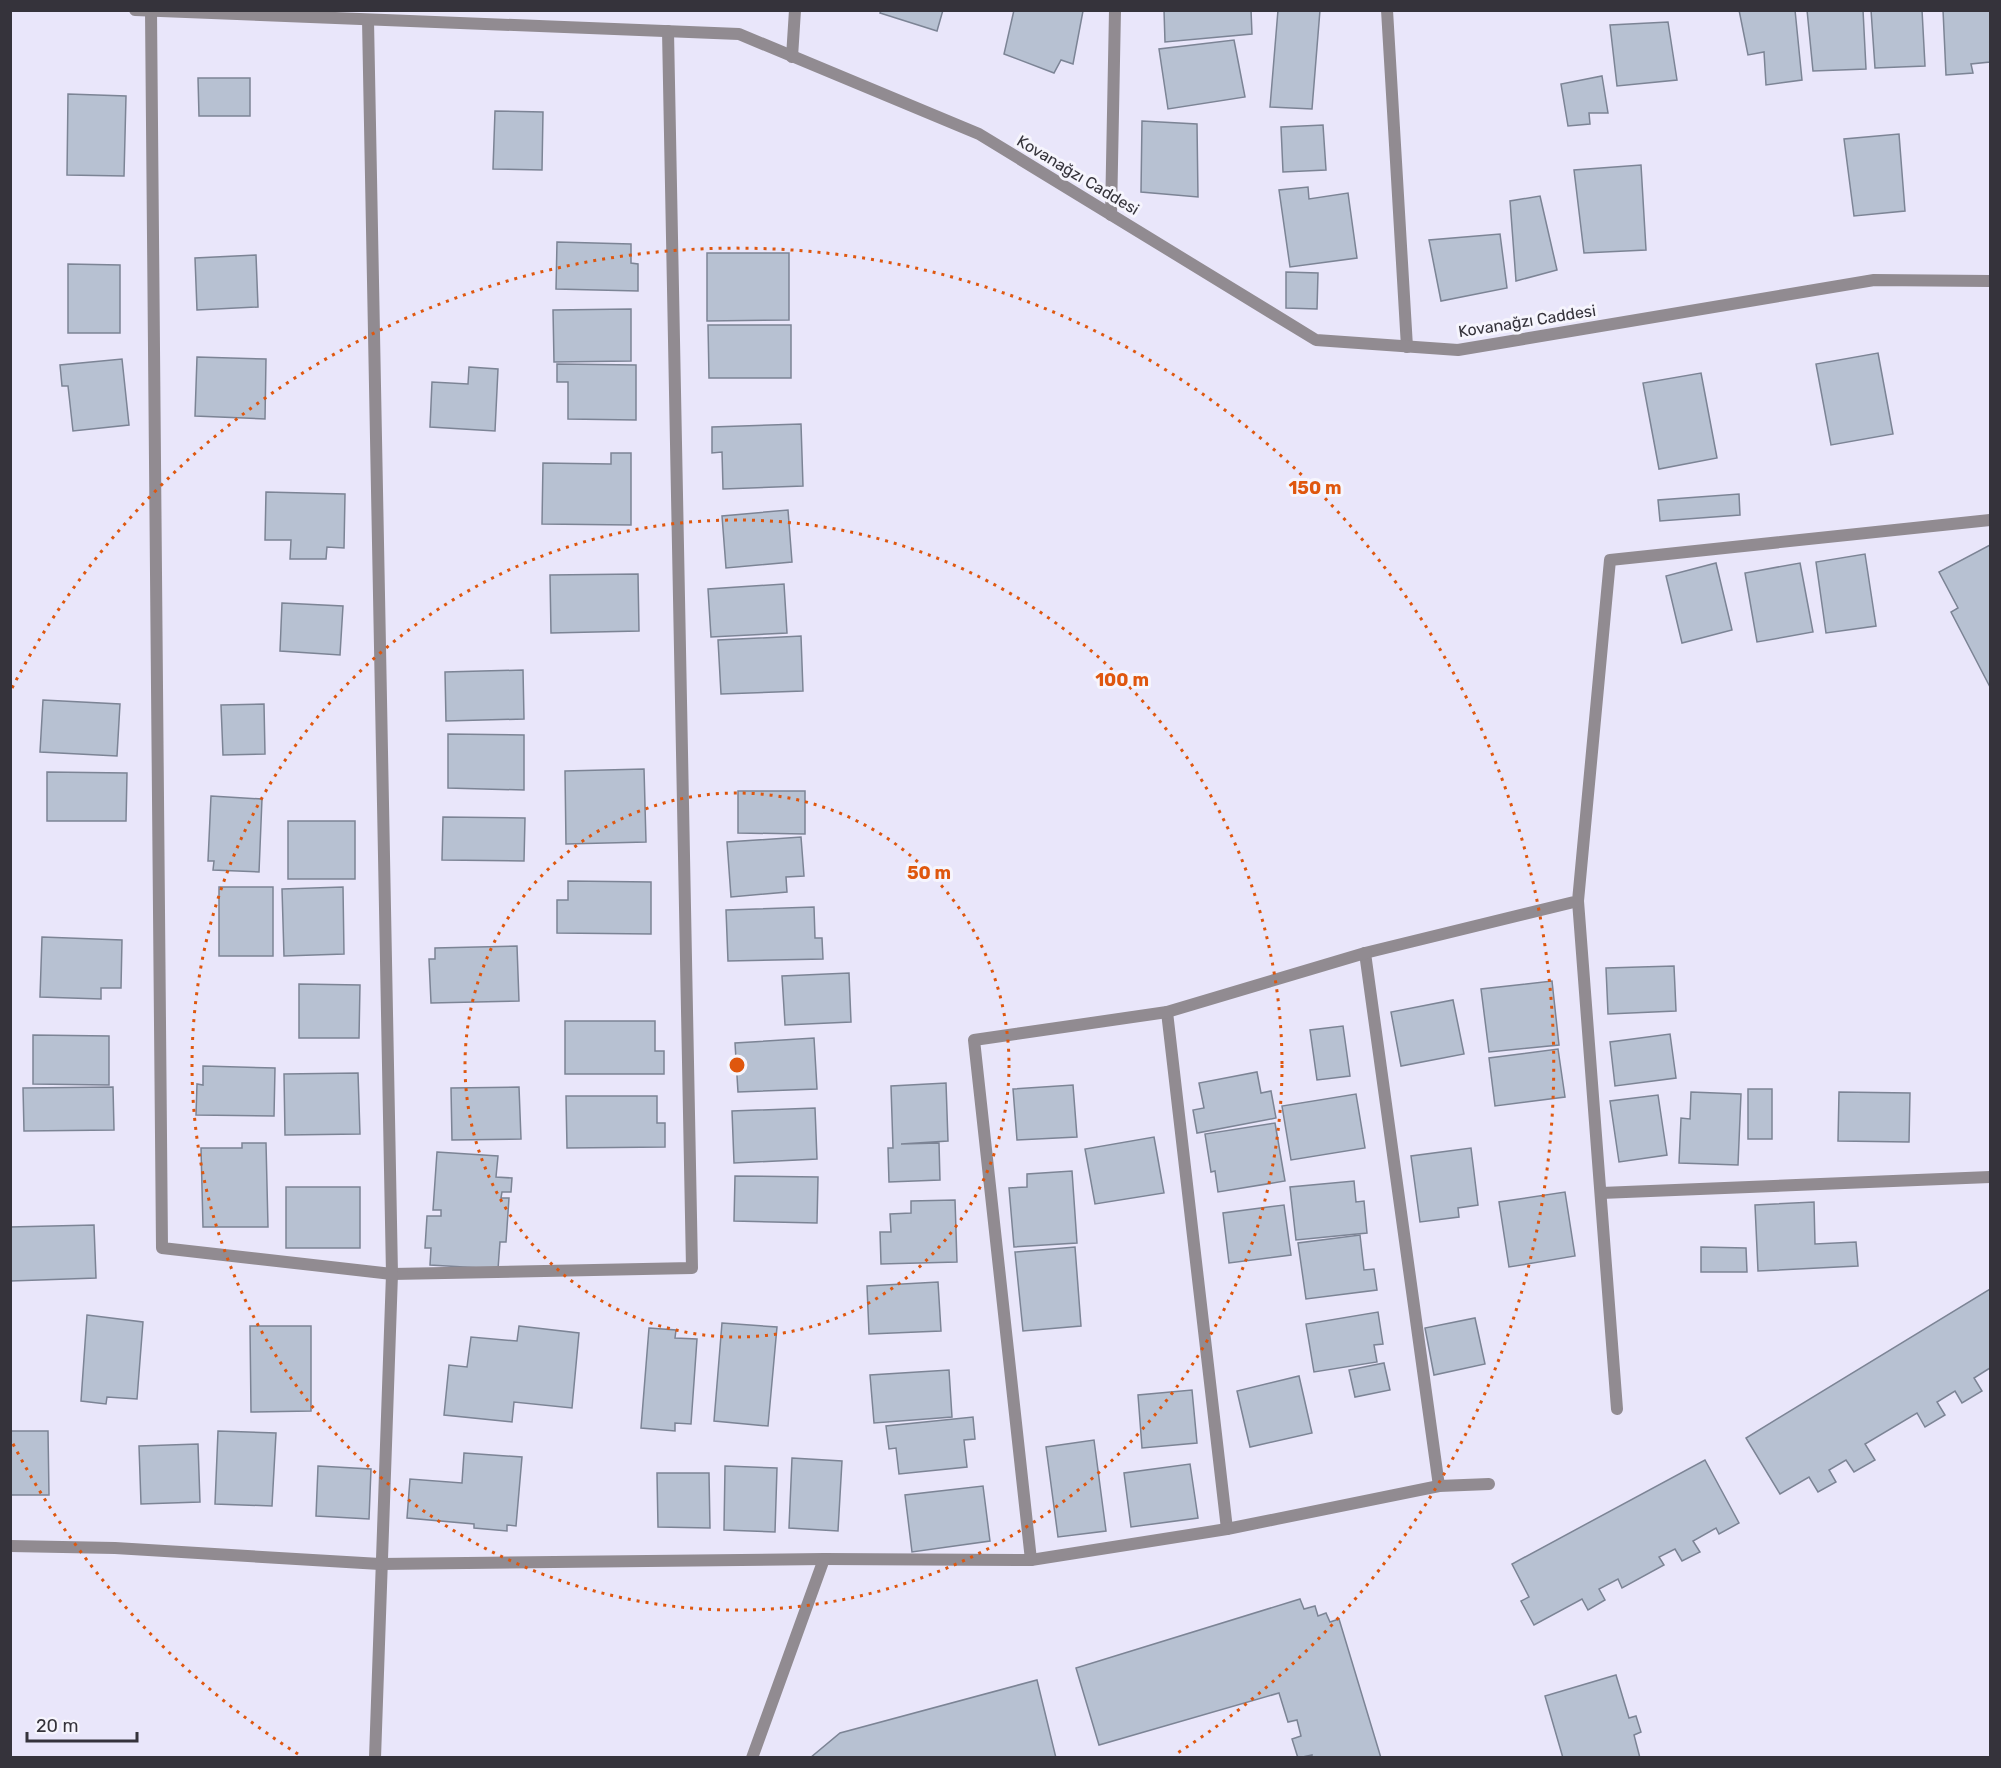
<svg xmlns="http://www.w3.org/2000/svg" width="2001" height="1768" font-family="Rubik,sans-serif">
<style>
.building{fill:#b7c1d2;stroke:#7c8495;stroke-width:1.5}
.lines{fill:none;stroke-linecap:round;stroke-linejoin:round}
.minor{stroke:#918b91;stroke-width:12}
.tertiary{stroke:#918b91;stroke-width:12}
.ring{fill:none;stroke:#df570e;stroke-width:3;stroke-dasharray:3 6}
.labels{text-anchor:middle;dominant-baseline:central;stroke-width:6;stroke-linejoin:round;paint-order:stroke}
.street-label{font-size:16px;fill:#35333b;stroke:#f6f5fd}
.centre{fill:#df570e;stroke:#f6f5fd;stroke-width:3}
.ring-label{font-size:18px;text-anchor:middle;font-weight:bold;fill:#df570e;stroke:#f6f5fd;stroke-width:6;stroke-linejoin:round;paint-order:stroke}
</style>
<rect width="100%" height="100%" fill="#e9e6fa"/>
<g class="building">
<path d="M881,10H943L937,31L880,13Z"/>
<path d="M1014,10L1083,11L1073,64L1061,60L1054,73L1004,54Z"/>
<path d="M1164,10H1251L1252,34L1165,42Z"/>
<path d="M1278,10H1320L1312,109L1270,107Z"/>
<path d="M1739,10H1795L1802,80L1766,85L1764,52L1748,55Z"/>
<path d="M1807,10H1863L1866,69L1813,71Z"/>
<path d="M1871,10H1922L1925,66L1875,68Z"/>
<path d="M1943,10H1990V62L1971,64L1973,73L1946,75Z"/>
<path d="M1668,22L1677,80L1617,86L1610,25Z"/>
<path d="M1234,40L1245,97L1168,109L1159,49Z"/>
<path d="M1602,76L1608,113H1589L1590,124L1568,126L1561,84Z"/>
<path d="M198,78H250V116H199Z"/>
<path d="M68,94L126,96L124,176L67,175Z"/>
<path d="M495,111L543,112L542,170L493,169Z"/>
<path d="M1142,121L1197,124L1198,197L1141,192Z"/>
<path d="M1323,125L1326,170L1283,172L1281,127Z"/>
<path d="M1899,134L1905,211L1854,216L1844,139Z"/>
<path d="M1641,165L1646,250L1584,253L1574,170Z"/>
<path d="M1308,187L1309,199L1348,193L1357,258L1290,267L1279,190Z"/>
<path d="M1540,196L1557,270L1516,281L1510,201Z"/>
<path d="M1500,234L1507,288L1441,301L1429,240Z"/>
<path d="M557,242L631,244V263L638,264V291L556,289Z"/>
<path d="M707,253H789V320L707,321Z"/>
<path d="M256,255L258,307L197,310L195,258Z"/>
<path d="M68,264L120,265V333H68Z"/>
<path d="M1286,272L1318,273L1317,309L1286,308Z"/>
<path d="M631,309V361L554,362L553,310Z"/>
<path d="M708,325H791V378H709Z"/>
<path d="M1878,353L1893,434L1831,445L1816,364Z"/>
<path d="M197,357L266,359L265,419L195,416Z"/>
<path d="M122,359L129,425L73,431L68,386H62L60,365Z"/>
<path d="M557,364L636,365V420L568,419V382H557Z"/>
<path d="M469,367L498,369L495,431L430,427L432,382L468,384Z"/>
<path d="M1701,373L1717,458L1659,469L1643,383Z"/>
<path d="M801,424L803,486L723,489L722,452L712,453V427Z"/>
<path d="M611,453H631V525L542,524L543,463L611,464Z"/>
<path d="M266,492L345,494L344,548L327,547L326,559H290L291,540H265Z"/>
<path d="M1739,494L1740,515L1660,521L1658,500Z"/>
<path d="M788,510L792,562L726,568L722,516Z"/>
<path d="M1990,545V687L1951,612L1958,608L1939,572Z"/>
<path d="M1865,554L1876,626L1826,633L1816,562Z"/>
<path d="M1716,563L1732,630L1682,643L1666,576Z"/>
<path d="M1800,563L1813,632L1757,642L1745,573Z"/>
<path d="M638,574L639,631L551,633L550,575Z"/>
<path d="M784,584L787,633L711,637L708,589Z"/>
<path d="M282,603L343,606L340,655L280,651Z"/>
<path d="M801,636L803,691L721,694L718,640Z"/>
<path d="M523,670L524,719L446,721L445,672Z"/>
<path d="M43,700L120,704L117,756L40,752Z"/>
<path d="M264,704L265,754L223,755L221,705Z"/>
<path d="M448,734L524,735V790L448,788Z"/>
<path d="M644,769L646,842L566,844L565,771Z"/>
<path d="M47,772L127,773L126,821H47Z"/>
<path d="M738,791H805V834L738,833Z"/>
<path d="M211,796L262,799L259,872L213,870L214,861H208Z"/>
<path d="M443,817L525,818L524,861L442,860Z"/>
<rect x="288" y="821" width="67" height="58"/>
<path d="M801,837L804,876L786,877L787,892L731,897L727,842Z"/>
<path d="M568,881L651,882V934L557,933V900H568Z"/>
<rect x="219" y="887" width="54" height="69"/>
<path d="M343,887L344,954L284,956L282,889Z"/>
<path d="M814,907L815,938H822L823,959L728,961L726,910Z"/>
<path d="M42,937L122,940L121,988H101V999L40,997Z"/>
<path d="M517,946L519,1001L431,1003L429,959H435V948Z"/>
<path d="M1674,966L1676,1011L1608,1014L1606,968Z"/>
<path d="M849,973L851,1022L785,1025L782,976Z"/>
<path d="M1552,981L1559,1045L1489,1052L1481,989Z"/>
<path d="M299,984L360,985L359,1038H299Z"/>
<path d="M1453,1000L1464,1054L1401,1066L1391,1012Z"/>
<path d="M565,1021H655V1051H664V1074H565Z"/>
<path d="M1343,1026L1350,1076L1317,1080L1310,1030Z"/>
<path d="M1670,1034L1676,1078L1615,1086L1610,1042Z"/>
<path d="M33,1035L109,1036V1085L33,1084Z"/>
<path d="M814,1038L817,1089L738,1092L735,1043Z"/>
<path d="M1558,1049L1565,1097L1495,1106L1489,1058Z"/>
<path d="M203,1066L275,1068L274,1116L196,1115L197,1084L203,1085Z"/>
<path d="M1257,1072L1261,1093L1271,1091L1276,1118L1197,1133L1193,1110L1204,1108L1199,1083Z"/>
<path d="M358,1073L360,1134L285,1135L284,1074Z"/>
<path d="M946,1083L948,1141L901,1144L939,1143L940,1180L889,1182L888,1148H893L891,1086Z"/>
<path d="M1073,1085L1077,1137L1017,1140L1013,1089Z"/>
<path d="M113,1087L114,1130L24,1131L23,1088Z"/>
<path d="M519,1087L521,1139L452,1140L451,1088Z"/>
<rect x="1748" y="1089" width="24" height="50"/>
<path d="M1691,1092L1741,1094L1738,1165L1679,1163L1681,1118L1690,1119Z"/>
<path d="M1839,1092L1910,1093L1909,1142L1838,1141Z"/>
<path d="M1356,1094L1365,1148L1291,1160L1282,1106Z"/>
<path d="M1658,1095L1667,1155L1619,1162L1610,1101Z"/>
<path d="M566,1096H657V1123H665V1147L567,1148Z"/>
<path d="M815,1108L817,1159L734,1163L732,1111Z"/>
<path d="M1275,1123L1285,1181L1218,1192L1215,1171L1211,1172L1205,1134Z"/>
<path d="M1154,1137L1164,1193L1095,1204L1085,1149Z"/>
<path d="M242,1143H266L268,1227H203L201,1148H242Z"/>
<path d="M1471,1148L1478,1205L1458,1208L1459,1217L1420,1222L1411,1156Z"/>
<path d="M437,1152L498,1156L496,1177L512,1178L511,1192H502L501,1198H509L506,1242H500L498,1269L430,1265L431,1248H425L427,1216H441V1210H433Z"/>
<path d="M1072,1171L1077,1243L1014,1247L1009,1188L1027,1187V1174Z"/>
<path d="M735,1176L818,1177L817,1223L734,1221Z"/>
<path d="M1354,1181L1356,1202L1364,1201L1367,1233L1296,1240L1290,1187Z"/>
<rect x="286" y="1187" width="74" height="61"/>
<path d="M1565,1192L1575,1256L1509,1267L1499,1202Z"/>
<path d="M955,1200L957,1262L881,1264L880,1232H891L890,1214L911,1213V1201Z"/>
<path d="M1814,1202L1815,1244L1856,1242L1858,1266L1758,1271L1755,1205Z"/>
<path d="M1284,1205L1291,1255L1229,1263L1223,1213Z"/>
<path d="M94,1225L96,1278L11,1281L10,1227Z"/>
<path d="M1360,1235L1364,1270L1374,1269L1377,1290L1306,1299L1298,1243Z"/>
<path d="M1075,1247L1081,1326L1023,1331L1015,1252Z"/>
<path d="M1701,1247L1746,1248L1747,1272H1701Z"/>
<path d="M938,1282L941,1331L869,1334L867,1286Z"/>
<path d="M1990,1289V1368L1974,1378L1982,1391L1962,1403L1955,1391L1937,1402L1945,1415L1925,1427L1917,1413L1865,1444L1875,1460L1854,1472L1846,1460L1829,1470L1836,1482L1818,1492L1809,1477L1780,1494L1746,1438Z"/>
<path d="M1378,1312L1383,1344L1374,1345L1377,1362L1314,1372L1306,1324Z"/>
<path d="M87,1315L143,1322L137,1399L107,1397L106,1404L81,1401Z"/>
<path d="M1475,1318L1485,1364L1434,1375L1425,1328Z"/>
<path d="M722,1323L777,1327L768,1426L714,1421Z"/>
<path d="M250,1326H311V1411L251,1412Z"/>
<path d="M519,1326L579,1333L572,1408L514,1402L512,1422L444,1415L449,1365L467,1367L471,1337L517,1341Z"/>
<path d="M649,1328L676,1330L675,1338L697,1339L691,1424L675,1423V1431L641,1428Z"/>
<path d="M1384,1363L1390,1390L1355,1397L1349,1370Z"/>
<path d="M949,1370L952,1417L874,1423L870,1375Z"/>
<path d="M1299,1376L1312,1433L1250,1447L1237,1391Z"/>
<path d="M1192,1390L1197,1443L1142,1448L1138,1395Z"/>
<path d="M973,1417L975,1439L964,1440L967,1467L899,1474L896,1448L889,1449L886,1426Z"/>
<path d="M10,1431H48L49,1495H10Z"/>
<path d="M218,1431L276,1433L272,1506L215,1504Z"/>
<path d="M1094,1440L1106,1531L1058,1537L1046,1447Z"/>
<path d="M198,1444L200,1502L141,1504L139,1446Z"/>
<path d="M464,1453L522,1457L516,1526L507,1525V1531L474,1528V1524L407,1518L410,1479L462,1483Z"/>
<path d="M792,1458L842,1461L838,1531L789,1528Z"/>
<path d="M1705,1460L1739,1523L1719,1534L1716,1528L1693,1541L1700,1552L1682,1561L1675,1549L1659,1557L1664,1565L1622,1588L1618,1579L1599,1589L1605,1600L1588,1610L1582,1599L1534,1625L1521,1601L1529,1597L1512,1564Z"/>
<path d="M1190,1464L1198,1518L1131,1527L1124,1473Z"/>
<path d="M318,1466L371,1469L369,1519L316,1516Z"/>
<path d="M725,1466L777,1468L775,1532L724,1530Z"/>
<path d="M657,1473H709L710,1528L658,1527Z"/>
<path d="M983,1486L990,1541L912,1552L905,1495Z"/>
<path d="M1300,1599L1304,1609L1315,1606L1318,1616L1326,1613L1330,1622L1339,1619L1381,1758H1312V1755L1298,1758L1292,1739L1301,1736L1297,1720L1288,1722L1279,1693L1099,1745L1076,1668Z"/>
<path d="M1616,1675L1629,1718L1636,1716L1641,1732L1634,1735L1640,1758H1563L1545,1696Z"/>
<path d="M1037,1680L1056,1758H810L840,1733Z"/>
</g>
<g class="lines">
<g class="minor">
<path d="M1387,10L1407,347"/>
<path d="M151,11L162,1248L392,1274L692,1268L668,31"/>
<path d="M368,20L392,1274L375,1758"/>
<path d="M792,57L795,10"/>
<path d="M1111,215L1115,10"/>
<path d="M1578,901L1617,1409"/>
<path d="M1365,953L1439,1486"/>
<path d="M1167,1012L1227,1529"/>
<path d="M1601,1193L1990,1177"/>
<path d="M10,1546L115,1548L380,1564L824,1559L1031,1560L1227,1529L1439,1486L1489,1484"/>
<path d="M1031,1560L974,1040L1167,1012L1365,953L1578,901L1610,560L1990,520"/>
<path d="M752,1758L824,1559"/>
</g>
<path class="tertiary" d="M135,10L739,34L979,134L1316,340L1458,350L1874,280L1990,281"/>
</g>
<g class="ring">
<circle cx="737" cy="1065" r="272"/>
<circle cx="737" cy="1065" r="545"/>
<path d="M298 1754A817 817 0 0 1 12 1442M12 688A817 817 0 1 1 1176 1754"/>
</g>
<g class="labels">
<g class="street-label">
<text transform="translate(1078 175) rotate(31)">Kovanağzı Caddesi</text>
<text transform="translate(1527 321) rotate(-9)">Kovanağzı Caddesi</text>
</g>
</g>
<circle cx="737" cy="1065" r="9" class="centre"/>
<g class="ring-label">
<text x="1315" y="494">150 m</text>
<text x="1122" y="686">100 m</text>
<text x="929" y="879">50 m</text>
</g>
<rect width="2001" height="1768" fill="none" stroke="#35333b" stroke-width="24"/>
<path d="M27 1732v9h110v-9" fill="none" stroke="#35333b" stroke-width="3"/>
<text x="36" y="1732" font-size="18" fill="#35333b" stroke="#f6f5fd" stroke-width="4.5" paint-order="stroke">20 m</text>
</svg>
